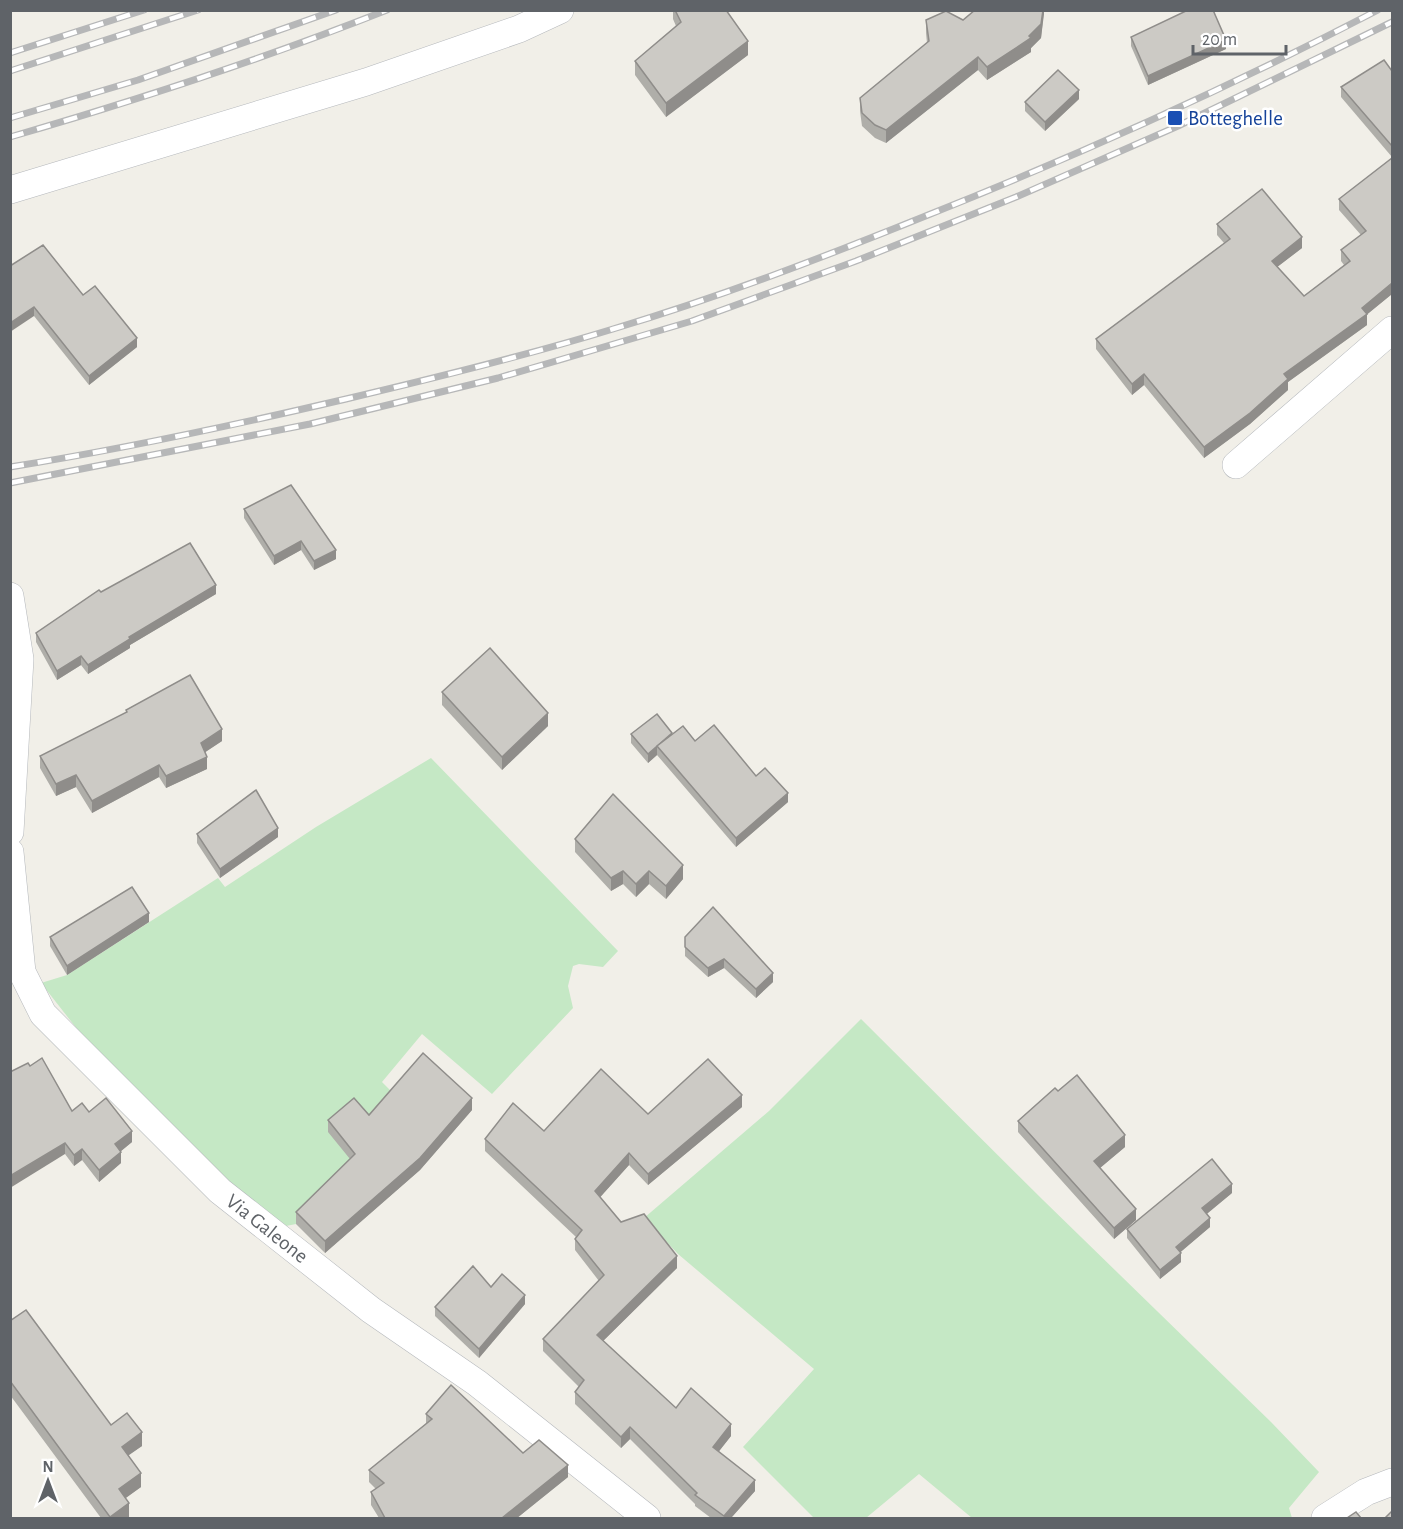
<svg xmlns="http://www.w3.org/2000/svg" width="1403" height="1529" font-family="'Alegreya Sans',sans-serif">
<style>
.green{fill:#c5e8c5}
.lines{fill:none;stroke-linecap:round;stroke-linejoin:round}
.minor-casing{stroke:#b5b8bc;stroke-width:28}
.minor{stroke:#fff;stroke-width:27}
.rail-casing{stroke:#b6b7b8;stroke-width:7}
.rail{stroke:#fff;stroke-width:4.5;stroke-dasharray:14;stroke-linecap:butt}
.wall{fill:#afaea9}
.shaded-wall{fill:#8f8d8a}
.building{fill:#cccac5;stroke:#8f8d8a;stroke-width:1.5}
.transit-dot{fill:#1a4fb4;stroke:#fff;stroke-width:2}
.labels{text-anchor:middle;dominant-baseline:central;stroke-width:5;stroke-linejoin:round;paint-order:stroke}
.transit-label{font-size:21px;fill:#164399;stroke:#fff;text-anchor:start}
.street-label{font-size:21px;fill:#5f6368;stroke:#fff}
</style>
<rect width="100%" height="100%" fill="#f1efe8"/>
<g class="green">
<path d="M431,758L618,951L603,967L579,964L573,966L568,986L573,1008L492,1094L422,1034L382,1082L392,1092L355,1166L296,1224L286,1226L215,1171L92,1048L41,983L67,975L218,878L225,887L316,827Z"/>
<path d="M861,1019L1043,1200L1271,1422L1319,1472L1289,1508L1292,1518H972L919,1474L866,1518H814L743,1447L814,1369L678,1254L644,1218L769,1111Z"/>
</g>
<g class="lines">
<defs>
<g id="minor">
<path d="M10,190L366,82L519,29L560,10"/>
<path d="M1236,465L1392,330"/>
<path d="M10,596L20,659L10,832"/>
<path id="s1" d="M10,852L22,972L43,1014L220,1191L371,1310L477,1383L647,1518"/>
<path d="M1325,1518L1366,1492L1392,1482"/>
</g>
</defs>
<use href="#minor" class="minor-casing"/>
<use href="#minor" class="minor"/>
<defs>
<g id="rail">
<path d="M10,53L144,10"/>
<path d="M10,71L198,10"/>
<path d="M10,118L138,80L336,10"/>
<path d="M10,137C138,100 263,59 387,10"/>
<path d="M10,467C123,449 235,425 346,399C435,378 525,356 613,329C720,297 824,257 928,215C1081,154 1232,86 1378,10"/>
<path d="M10,483L310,424L498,378L692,321L856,261L1016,197L1178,126L1392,22"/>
</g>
</defs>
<use href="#rail" class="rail-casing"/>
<use href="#rail" class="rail"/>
</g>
<g class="wall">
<path d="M673,10H726L748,55L666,117L635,75V61L676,26L673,19Z"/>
<path d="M1044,10L1041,38L1031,48V52L987,80L978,70L886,143L875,138L862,126L860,111V98L927,43L926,33V20H963Z"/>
<path d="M1131,37L1226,49L1148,85L1131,46Z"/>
<path d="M1392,71V157L1341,97V87Z"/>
<path d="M1079,99L1045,131L1025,111V102Z"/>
<path d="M1392,158V294L1367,314V325L1288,382V390L1250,424L1204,458L1144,385L1132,395L1096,349V339L1224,243L1217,235V224L1302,248L1277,267L1304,296L1344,265L1341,261V250L1361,235L1339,210V199Z"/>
<path d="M10,266L83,295L137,347L89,385L34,316Z"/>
<path d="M244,509L336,559L314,570L301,550L274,565L244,518Z"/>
<path d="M101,592L216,594L130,645V648L88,674L81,665L57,680L36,642V633Z"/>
<path d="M442,692L548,726L502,770L442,705Z"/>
<path d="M126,710L222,741L205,752L207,769L166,788L159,777L92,813L76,787L56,796L40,768V756L126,713Z"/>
<path d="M631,734H672L695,741L756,776L788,802L736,847L657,755L648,763L631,743Z"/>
<path d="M197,834L278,837L220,878L197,843Z"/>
<path d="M575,839L683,879L666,899L649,884L636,897L623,884L611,891L575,852Z"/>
<path d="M149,922L67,975L50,946V937Z"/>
<path d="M685,937L773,982L756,998L724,968L708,977L685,956Z"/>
<path d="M30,1066L72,1111L132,1142L121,1151V1163L99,1182L82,1160L74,1166L65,1154Z"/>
<path d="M1058,1091L1125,1147L1100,1168L1136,1220L1114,1239L1018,1132V1121Z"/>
<path d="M742,1107L648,1185L629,1165L600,1197L621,1222L677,1268L603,1341L676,1408L731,1436L718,1452L755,1491L731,1518H711L695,1506V1504L630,1439L621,1448L575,1404V1392L579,1387L543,1351V1339L599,1281L575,1250V1239L576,1237L485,1151V1139Z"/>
<path d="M472,1110L420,1170L325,1253L296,1224V1212L350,1159L328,1132V1120L369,1115Z"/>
<path d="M1232,1193L1206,1214L1210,1227L1180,1252L1181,1262L1160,1279L1127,1238V1229Z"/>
<path d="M491,1287L525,1304L479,1358L435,1316V1307Z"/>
<path d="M10,1321L111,1425L142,1446L128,1455L141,1487L125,1498L129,1517L127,1518H101L10,1395Z"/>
<path d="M426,1414L523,1453L568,1477L517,1518H379L371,1505V1492L376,1489L369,1482V1470L426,1424Z"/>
</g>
<g class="shaded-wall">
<path d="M1043,10H1044V14L1041,38L1031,48V52L987,80V67L1029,36Z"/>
<path d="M1226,40V49L1148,85V76Z"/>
<path d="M748,41V55L666,117V103Z"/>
<path d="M978,57V70L886,143V130Z"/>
<path d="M1079,90V99L1045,131V122Z"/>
<path d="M1302,237V248L1272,271V261Z"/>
<path d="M1392,283V294L1364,317L1367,314V325L1288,382V390L1250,424L1204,458V447L1284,374L1362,308Z"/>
<path d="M34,307V316L10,332V323Z"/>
<path d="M137,338V347L89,385V376Z"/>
<path d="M1144,374V385L1132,395V384Z"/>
<path d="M301,541V550L274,565V556Z"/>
<path d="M336,550V559L314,570V561Z"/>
<path d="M216,585V594L130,645V648L88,674V665L129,637Z"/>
<path d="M81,656V665L57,680V671Z"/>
<path d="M548,713V726L502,770V757Z"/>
<path d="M222,729V741L201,755V743Z"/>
<path d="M672,733V742L657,746V755L648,763V754Z"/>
<path d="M207,757V769L166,788V776Z"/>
<path d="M159,765V777L92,813V801Z"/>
<path d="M76,775V787L56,796V784Z"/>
<path d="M788,793V802L736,847V838Z"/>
<path d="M278,828V837L220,878V869Z"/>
<path d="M683,865V879L666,899V886Z"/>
<path d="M623,871V884L611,891V878Z"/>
<path d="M649,871V884L636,897V884Z"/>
<path d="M149,913V922L67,975V966Z"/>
<path d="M724,959V968L708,977V968Z"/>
<path d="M773,973V982L756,998V989Z"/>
<path d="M742,1095V1107L648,1185V1174Z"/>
<path d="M472,1098V1110L420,1170L325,1253V1241Z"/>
<path d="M132,1131V1142L115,1156V1144Z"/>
<path d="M1125,1135V1147L1094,1173V1161Z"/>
<path d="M65,1143V1154L10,1188V1176Z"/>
<path d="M82,1149V1160L74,1166V1155Z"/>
<path d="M121,1152V1163L99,1182V1170Z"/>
<path d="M629,1153V1165L595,1203V1191Z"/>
<path d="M1232,1184V1193L1202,1218V1208Z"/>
<path d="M1136,1209V1220L1114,1239V1228Z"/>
<path d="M1210,1218V1227L1176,1256V1247Z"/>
<path d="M1181,1253V1262L1160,1279V1270Z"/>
<path d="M677,1256V1268L597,1347V1335Z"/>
<path d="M525,1295V1304L479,1358V1349Z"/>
<path d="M731,1424V1436L713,1459V1447Z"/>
<path d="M630,1427V1439L621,1448V1437Z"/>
<path d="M142,1432V1446L122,1460V1447Z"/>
<path d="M568,1465V1477L517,1518H502Z"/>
<path d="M141,1473V1487L119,1503V1489Z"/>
<path d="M755,1480V1491L731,1518H724V1516Z"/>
<path d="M129,1503V1517L127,1518H110V1517Z"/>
</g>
<g class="building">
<path d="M675,10H726L748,41L666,103L635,61L681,22Z"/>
<path d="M975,10H1043L1041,24L1029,36L1031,38L987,67L978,57L886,130L875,125L862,113L860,98L929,41L926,20L946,11L963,20Z"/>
<path d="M1188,10H1213L1226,40L1148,76L1131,37Z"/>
<path d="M1384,60L1392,71V146L1341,87Z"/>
<path d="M1058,70L1079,90L1045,122L1025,102Z"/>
<path d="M1392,158V283L1362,308L1367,314L1284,374L1288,379L1250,413L1204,447L1144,374L1132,384L1096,339L1230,239L1217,224L1262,189L1302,237L1272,261L1304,296L1350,261L1341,250L1366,231L1339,199Z"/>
<path d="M43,245L83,295L95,286L137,338L89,376L34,307L10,323V266Z"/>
<path d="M291,485L336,550L314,561L301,541L274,556L244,509Z"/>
<path d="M190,543L216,585L129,637L130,639L88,665L81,656L57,671L36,633L99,590L101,592Z"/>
<path d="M490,648L548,713L502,757L442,692Z"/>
<path d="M190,675L222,729L201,743L207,757L166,776L159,765L92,801L76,775L56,784L40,756L127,712L126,710Z"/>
<path d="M657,714L672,733L648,754L631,734Z"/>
<path d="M714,725L756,776L765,768L788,793L736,838L657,746L683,726L695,741Z"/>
<path d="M256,790L278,828L220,869L197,834Z"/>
<path d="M613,794L683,865L666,886L649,871L636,884L623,871L611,878L575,839Z"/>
<path d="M132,887L149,913L67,966L50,937Z"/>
<path d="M713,907L773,973L756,989L724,959L708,968L685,947V937Z"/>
<path d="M423,1053L472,1098L420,1158L325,1241L296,1212L355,1154L328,1120L354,1098L369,1115Z"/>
<path d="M42,1058L72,1111L82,1103L89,1112L106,1098L132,1131L115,1144L121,1152L99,1170L82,1149L74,1155L65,1143L10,1176V1072L28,1063L30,1066Z"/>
<path d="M708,1059L742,1095L648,1174L629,1153L595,1191L621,1222L644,1214L677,1256L597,1335L676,1408L691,1388L731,1424L713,1447L755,1480L724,1516L695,1495L697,1493L630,1427L621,1437L575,1392L584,1380L543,1339L604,1275L575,1239L582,1230L485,1139L513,1103L544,1131L601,1069L648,1114Z"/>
<path d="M1077,1075L1125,1135L1094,1161L1136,1209L1114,1228L1018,1121L1055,1088L1058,1091Z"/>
<path d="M1212,1159L1232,1184L1202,1208L1210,1218L1176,1247L1181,1253L1160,1270L1127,1229Z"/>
<path d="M473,1266L491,1287L502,1274L525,1295L479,1349L435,1307Z"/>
<path d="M26,1310L111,1425L127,1413L142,1432L122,1447L141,1473L119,1489L129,1503L110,1517L10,1381V1321Z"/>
<path d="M451,1385L523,1453L539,1440L568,1465L502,1518H385L371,1492L384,1483L369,1470L432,1419L426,1414Z"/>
<path d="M1392,1511V1518H1385Z"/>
<path d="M1356,1512L1361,1518H1347Z"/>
</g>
<rect class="transit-dot" x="1167" y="110" width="16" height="16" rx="3"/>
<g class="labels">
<g class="transit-label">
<text x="1188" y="118">Botteghelle</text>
</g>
<g class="street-label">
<text stroke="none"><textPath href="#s1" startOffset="478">Via Galeone</textPath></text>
</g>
</g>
<rect width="1403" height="1529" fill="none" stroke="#5f6368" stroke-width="24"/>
<g transform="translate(48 1481)" stroke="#ffffff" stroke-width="4.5" paint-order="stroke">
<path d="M0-4.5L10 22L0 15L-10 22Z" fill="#5f6368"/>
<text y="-9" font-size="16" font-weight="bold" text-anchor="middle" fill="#5f6368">N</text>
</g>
<path d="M1193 45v9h93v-9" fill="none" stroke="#5f6368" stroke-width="3"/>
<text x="1202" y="45" font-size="18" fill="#5f6368" stroke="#ffffff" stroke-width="4.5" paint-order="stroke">20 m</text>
</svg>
